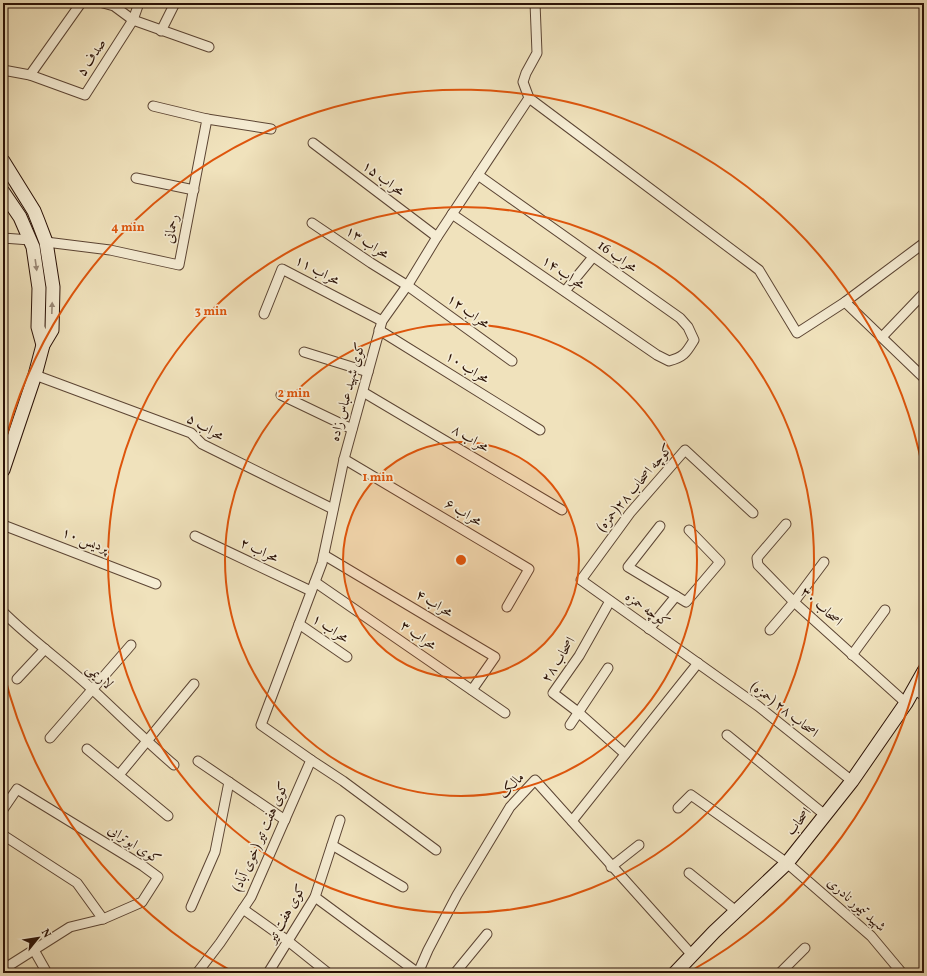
<svg xmlns="http://www.w3.org/2000/svg" width="927" height="976" font-family="Vollkorn,Amiri,serif">
<style>
.lines{fill:none;stroke-linecap:round;stroke-linejoin:round}
.minor-casing{stroke:#5c4534;stroke-width:11}
.secondary-casing{stroke:#2a1106;stroke-width:15}
.minor{stroke:#f5ecd3;stroke-width:9}
.secondary{stroke:#f5ecd3;stroke-width:13}
.oneway{fill:#9a8977}
.ring{fill:none;stroke:#de550c;stroke-width:2}
.labels{text-anchor:middle;dominant-baseline:central;stroke-width:3.5;stroke-linejoin:round;paint-order:stroke}
.street-label{font-size:14px;fill:#2a1106;stroke:#f5ecd3}
.centre{fill:#de550c;stroke:#f5ecd3;stroke-width:2}
.ring-label{font-size:12px;text-anchor:middle;font-weight:bold;fill:#de550c;stroke:#f5ecd3;stroke-width:3.5;stroke-linejoin:round;paint-order:stroke}
</style>
<rect width="100%" height="100%" fill="#f0e2bc"/>
<filter id="stains"><feTurbulence type="fractalNoise" baseFrequency=".005" numOctaves="4"/><feColorMatrix values="0 0 0 0 .2 0 0 0 0 .09 0 0 0 0 .02 0 0 0 .5 -.17"/></filter>
<radialGradient id="worn" r=".72"><stop offset=".6" stop-color="#630" stop-opacity="0"/><stop offset="1" stop-color="#630" stop-opacity=".3"/></radialGradient>
<g class="lines">
<defs>
<g id="minor">
<path d="M103,3L114,6L133,20L209,47"/>
<path d="M535,3L537,53L526,73L523,82L529,98L759,270L797,333L845,302L924,243"/>
<path d="M161,31L175,3"/>
<path d="M3,70L30,75L85,95L133,20L139,3"/>
<path d="M30,75L81,3"/>
<path d="M207,119L271,129"/>
<path d="M313,143L437,237"/>
<path d="M136,178L194,190"/>
<path d="M452,214L657,355L669,361C684,357 686,353 694,340L688,327L680,318L478,175"/>
<path d="M312,223L371,263L408,286L512,361"/>
<path d="M3,238L30,240"/>
<path d="M46,242L110,250L179,265L207,119L153,106"/>
<path d="M565,291L593,257"/>
<path d="M845,302L924,378"/>
<path d="M264,314L282,269L382,321"/>
<path d="M379,330L540,430"/>
<path d="M882,337L924,293"/>
<path d="M304,352L368,372"/>
<path d="M35,375L191,433L202,444L333,509"/>
<path d="M363,392L562,510"/>
<path d="M281,395L352,429"/>
<path d="M344,459L529,569L507,607"/>
<path d="M753,513L685,450L630,513L581,580L758,706L852,781"/>
<path d="M786,524L757,558L758,565L794,602L906,703"/>
<path d="M3,525L156,584"/>
<path d="M660,526L628,567L686,602L720,562L689,530"/>
<path d="M195,536L311,591"/>
<path d="M324,555L495,657L472,690"/>
<path d="M315,582L505,713"/>
<path d="M610,601L579,656L553,693L578,712L625,754"/>
<path d="M3,612C31,640 64,663 93,690C120,715 146,741 174,765"/>
<path d="M299,624L347,657"/>
<path d="M649,629L676,596"/>
<path d="M770,630L794,602L824,562"/>
<path d="M852,655L885,610"/>
<path d="M17,679L45,649"/>
<path d="M914,689L924,696"/>
<path d="M570,725L608,668"/>
<path d="M727,735L825,815"/>
<path d="M50,738L131,645"/>
<path d="M87,749L168,816"/>
<path d="M311,760L343,781L436,850"/>
<path d="M198,761L285,820"/>
<path d="M119,775L194,684"/>
<path d="M3,807L4,808L17,789L143,866L158,877L142,902L103,919L70,927L10,965L3,971"/>
<path d="M678,808L691,795L787,863L871,936L902,973"/>
<path d="M572,821L698,663"/>
<path d="M3,835L77,883L103,919"/>
<path d="M332,845L403,887"/>
<path d="M611,867L639,845"/>
<path d="M689,873L736,911"/>
<path d="M315,897L418,973"/>
<path d="M191,907L215,852L229,782"/>
<path d="M243,909L288,941L328,973"/>
<path d="M34,950L47,973"/>
<path d="M197,973L220,943L251,897L311,760L261,725L322,563L344,459L382,321L409,283L437,237L529,98"/>
<path d="M268,973L315,897L340,820"/>
<path d="M418,973L428,950L457,895L510,807L535,780L692,955"/>
<path d="M455,973L487,934"/>
<path d="M780,973L805,948"/>
</g>
<g id="secondary">
<path d="M3,161L34,211L38,221L46,242L53,287L52,330L43,345L35,375L3,470"/>
<path d="M3,192L20,217L33,247L39,288L38,327L43,345"/>
<path d="M675,973L714,932L787,863L852,781L906,703L924,671"/>
</g>
</defs>
<use href="#minor" class="minor-casing"/>
<use href="#secondary" class="secondary-casing"/>
<use href="#minor" class="minor"/>
<use href="#secondary" class="secondary"/>
</g>
<defs><path id="oneway-solid" d="M-6-.8H1V-3.2L6.5 0L1 3.2V.8H-6Z"/></defs>
<g class="oneway">
<use href="#oneway-solid" transform="translate(36 265) rotate(82)"/>
<use href="#oneway-solid" transform="translate(52 308) rotate(-88)"/>
</g>
<circle cx="461" cy="560" r="118" fill="#de550c" fill-opacity=".12"/>
<g class="ring">
<circle cx="461" cy="560" r="118"/>
<circle cx="461" cy="560" r="236"/>
<circle cx="461" cy="560" r="353"/>
<path d="M923 650A471 471 0 0 1 689 972M233 972A471 471 0 0 1 3 670M3 450A471 471 0 0 1 923 470"/>
</g>
<g class="labels">
<g class="street-label">
<text transform="translate(92 58) rotate(-57)">صدف ۵</text>
<text transform="translate(383 179) rotate(37)">محراب ۱۵</text>
<text transform="translate(172 229) rotate(-79)">رحمانی</text>
<text transform="translate(367 243) rotate(33)">محراب ۱۳</text>
<text transform="translate(617 257) rotate(35)">محراب 16</text>
<text transform="translate(317 271) rotate(28)">محراب ۱۱</text>
<text transform="translate(563 273) rotate(34)">محراب ۱۴</text>
<text transform="translate(468 312) rotate(36)">محراب ۱۲</text>
<text transform="translate(467 368) rotate(32)">محراب ۱۰</text>
<text transform="translate(348 392) rotate(-75)">کوی شهید عباس زاده</text>
<text transform="translate(205 428) rotate(30)">محراب ۵</text>
<text transform="translate(470 439) rotate(31)">محراب ۸</text>
<text transform="translate(635 488) rotate(-50)">کوچه اصحاب ۲۸(حمزه)</text>
<text transform="translate(463 513) rotate(31)">محراب ۶</text>
<text transform="translate(85 541) rotate(21)">پردیس ۱۰</text>
<text transform="translate(259 551) rotate(25)">محراب ۲</text>
<text transform="translate(434 604) rotate(31)">محراب ۴</text>
<text transform="translate(821 607) rotate(42)">اصحاب ۳۰</text>
<text transform="translate(647 610) rotate(35)">کوچه حمزه</text>
<text transform="translate(330 629) rotate(34)">محراب ۱</text>
<text transform="translate(418 636) rotate(35)">محراب ۳</text>
<text transform="translate(559 660) rotate(-58)">اصحاب ۲۸</text>
<text transform="translate(99 677) rotate(42)">لاریمی</text>
<text transform="translate(784 710) rotate(38)">اصحاب ۲۸ (حمزه)</text>
<text transform="translate(512 786) rotate(-46)">مالک</text>
<text transform="translate(799 822) rotate(-51)">اصحاب</text>
<text transform="translate(261 837) rotate(-66)">کوی هفت تیر (خوی آباد)</text>
<text transform="translate(134 845) rotate(33)">کوی ابوترابی</text>
<text transform="translate(856 905) rotate(42)">شهید تیمور نادری</text>
<text transform="translate(287 914) rotate(-61)">کوی هفت تیر</text>
</g>
</g>
<circle cx="461" cy="560" r="6" class="centre"/>
<g class="ring-label">
<text x="128" y="231">4 min</text>
<text x="211" y="315">3 min</text>
<text x="294" y="397">2 min</text>
<text x="378" y="481">1 min</text>
</g>
<rect width="927" height="976" fill="none" stroke="#f0e2bc" stroke-width="16"/>
<rect x="4" y="4" width="919" height="968" fill="none" stroke="#2a1106" stroke-width="2"/>
<rect x="8" y="8" width="911" height="960" fill="none" stroke="#2a1106"/>
<g transform="translate(38 938) rotate(60)" stroke="#f5ecd3" stroke-width="3" paint-order="stroke">
<path d="M0-3L7 15L0 10L-7 15Z" fill="#2a1106"/>
<text y="-6" font-size="11" font-weight="bold" text-anchor="middle" fill="#2a1106">N</text>
</g>
<rect width="100%" height="100%" filter="url(#stains)"/>
<rect width="100%" height="100%" fill="url(#worn)"/>
</svg>
